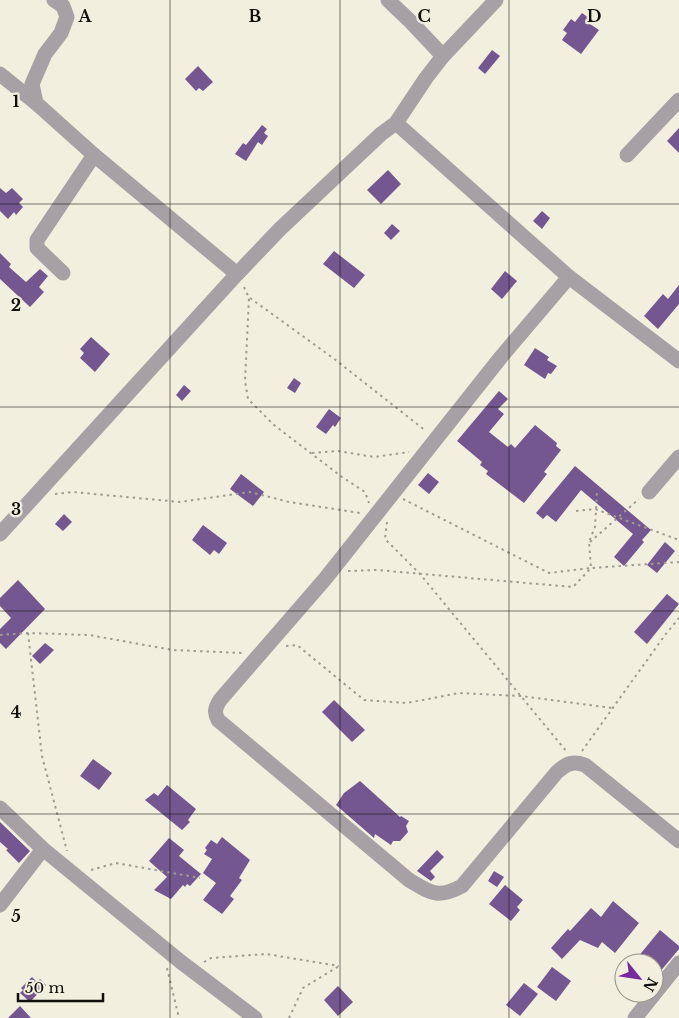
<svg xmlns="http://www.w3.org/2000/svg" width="679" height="1018" font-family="'Libre Baskerville',serif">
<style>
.building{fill:#745791}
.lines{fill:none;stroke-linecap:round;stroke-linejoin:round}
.path{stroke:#9f9d91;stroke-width:2;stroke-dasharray:2.5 4;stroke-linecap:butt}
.minor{stroke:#a7a1a5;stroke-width:15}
.grid{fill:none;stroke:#100f09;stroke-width:1;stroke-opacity:0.55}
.grid-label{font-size:16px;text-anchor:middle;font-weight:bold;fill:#100f09;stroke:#f2efdf;stroke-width:4.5;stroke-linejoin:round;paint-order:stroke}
</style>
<rect width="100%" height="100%" fill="#f2efdf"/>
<g class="building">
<path d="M582,13L593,21L590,24L599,30L581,54L562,40L567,33L563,30L571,19L575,22Z"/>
<path d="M492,50L500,56L485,74L478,68Z"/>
<path d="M198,66L213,82L203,91L199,88L196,91L185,79Z"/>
<path d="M262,125L267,129L264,133L268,136L262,145L258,142L246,161L235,154L243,143L246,145Z"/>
<path d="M679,128V153L667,141Z"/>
<path d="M388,170L401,184L381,204L367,190Z"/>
<path d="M0,188L6,193L12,188L23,199L19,203L23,207L16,215L14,212L8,219L0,211Z"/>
<path d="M542,211L550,218L542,229L533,221Z"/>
<path d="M392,224L400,231L391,240L384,233Z"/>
<path d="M334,251L365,275L354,288L323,264Z"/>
<path d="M0,253L11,264L9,267L26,282L40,269L48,276L39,287L44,292L30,307L0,279Z"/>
<path d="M505,271L517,281L502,299L491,289Z"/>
<path d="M679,285V304L658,329L644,316L663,294L668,299Z"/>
<path d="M91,337L110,354L95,372L80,358L84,353L80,349Z"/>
<path d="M535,348L549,357L547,360L557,366L551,374L548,373L545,379L524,365Z"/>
<path d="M294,378L301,383L295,393L287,388Z"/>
<path d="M184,385L191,391L182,401L176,395Z"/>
<path d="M499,391L508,399L498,409L504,414L489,432L508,447L511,444L515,448L535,425L557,443L556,446L561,450L544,472L547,474L524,503L486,474L488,471L480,465L482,462L457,441Z"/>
<path d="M329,409L341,418L335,427L333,425L326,434L316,427Z"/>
<path d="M575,466L651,530L642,540L644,542L624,566L614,557L633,534L581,490L556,522L547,515L543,519L536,513Z"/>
<path d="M428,473L439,482L429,494L418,485Z"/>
<path d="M241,474L264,492L253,506L230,489Z"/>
<path d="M64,514L72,522L63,531L55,524Z"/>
<path d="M203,525L227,543L219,554L214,550L210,555L192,540Z"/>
<path d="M665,542L675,551L657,573L647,565Z"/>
<path d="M18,580L45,609L6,649L0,643V629L11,618L0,606V598Z"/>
<path d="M667,594L679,604L647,644L634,632Z"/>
<path d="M45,643L54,650L40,664L32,656Z"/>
<path d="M334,700L365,730L352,742L322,712Z"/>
<path d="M93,759L112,773L99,790L80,776Z"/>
<path d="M360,781L400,817L401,816L409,821L406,826L408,832L400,841H393L391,845L375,834L374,838L336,805L344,793Z"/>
<path d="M167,785L196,809L188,820L190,822L182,830L145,800L154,793L158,796Z"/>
<path d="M0,822L30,851L19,863L6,850L8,849L0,842Z"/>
<path d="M222,837L250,860L239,878L242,880L230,896L234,899L222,914L203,900L216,883L203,873L212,859L204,854L207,850L205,848L211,840L217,844Z"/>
<path d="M169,838L184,850L179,856L201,874L190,886L187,884L185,887L183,885L171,899L154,890L167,877L149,861Z"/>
<path d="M437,850L444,857L430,871L435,877L431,881L417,871Z"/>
<path d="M494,871L504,877L497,887L488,881Z"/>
<path d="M505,885L523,900L517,907L520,910L511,921L489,904Z"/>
<path d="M613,901L639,923L615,953L602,942L598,948L580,940L562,959L551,948L568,929L570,931L591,908L601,917Z"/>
<path d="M660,930L679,946V949L654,979V963H633Z"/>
<path d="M552,967L571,981L556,1001L537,987Z"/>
<path d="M32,977L37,982L40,979L46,985L30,1002L20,993L23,990L21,988Z"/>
<path d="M524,983L538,994L520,1016L506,1005Z"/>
<path d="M338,986L353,1002L338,1016L324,1000Z"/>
<path d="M20,1006L31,1018H8Z"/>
</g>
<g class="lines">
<g class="path">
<path d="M244,287L249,298L245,381L248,399L274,425L342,477L365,492L369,503"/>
<path d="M250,298L333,358L426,431"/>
<path d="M312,453L338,451L374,457L409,452"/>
<path d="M55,494L73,492L180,502L250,492L289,502L360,513"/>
<path d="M403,499L549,573L591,568L589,542L595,527L597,492"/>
<path d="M576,511L595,509L679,540"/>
<path d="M387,522L385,539L420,574L567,752"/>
<path d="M590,542L639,499"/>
<path d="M348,571L377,570L573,587L591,568L679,562"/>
<path d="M28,633L42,756L67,851"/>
<path d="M0,635L28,633L89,635L173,650L243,653"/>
<path d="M286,646L297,645L364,700L407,703L459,693L521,696L612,708"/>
<path d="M582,751L665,635L679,618"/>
<path d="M91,870L116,863L200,878"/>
<path d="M204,962L211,958L266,954L339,966"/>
<path d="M167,968L179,1018"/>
<path d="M289,1018L303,988L339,966"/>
</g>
<g class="minor">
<path d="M443,56L496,0"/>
<path d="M0,74L36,103L94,155L237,274"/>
<path d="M36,103L32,84L45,54L61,33L67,17L63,6L54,0"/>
<path d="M396,123L569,277L679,361"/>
<path d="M627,155L679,100"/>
<path d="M63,273L37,248V240L94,155"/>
<path d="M569,277L501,357L325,579L220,700C215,708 214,712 218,720L409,880C431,893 438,899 462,886L557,772C567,763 573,761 585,765L679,841"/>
<path d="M649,492L679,457"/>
<path d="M0,534L237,274L280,229L381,134L396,123L426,78L443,56L411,22L388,0"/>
<path d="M0,808L43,849L181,962L255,1018"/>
<path d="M0,905L43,849"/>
<path d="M635,1018L679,963"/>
</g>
</g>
<path class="grid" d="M170,0V1018M340,0V1018M509,0V1018M0,204H679M0,407H679M0,611H679M0,814H679"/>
<g class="grid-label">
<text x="85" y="22">A</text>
<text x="255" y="22">B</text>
<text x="424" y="22">C</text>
<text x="594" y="22">D</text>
<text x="16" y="107">1</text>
<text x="16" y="311">2</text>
<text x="16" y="515">3</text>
<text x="16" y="718">4</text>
<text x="16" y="922">5</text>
</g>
<g transform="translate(639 978) rotate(120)"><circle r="24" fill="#f2efdf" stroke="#989589"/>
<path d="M0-4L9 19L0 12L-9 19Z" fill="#762a9d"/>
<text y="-8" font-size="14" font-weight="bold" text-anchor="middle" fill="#100f09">N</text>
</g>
<path d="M18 993v8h85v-8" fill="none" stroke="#100f09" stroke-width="2.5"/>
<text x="25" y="993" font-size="15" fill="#100f09" stroke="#f2efdf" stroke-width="4" paint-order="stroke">50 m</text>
</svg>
